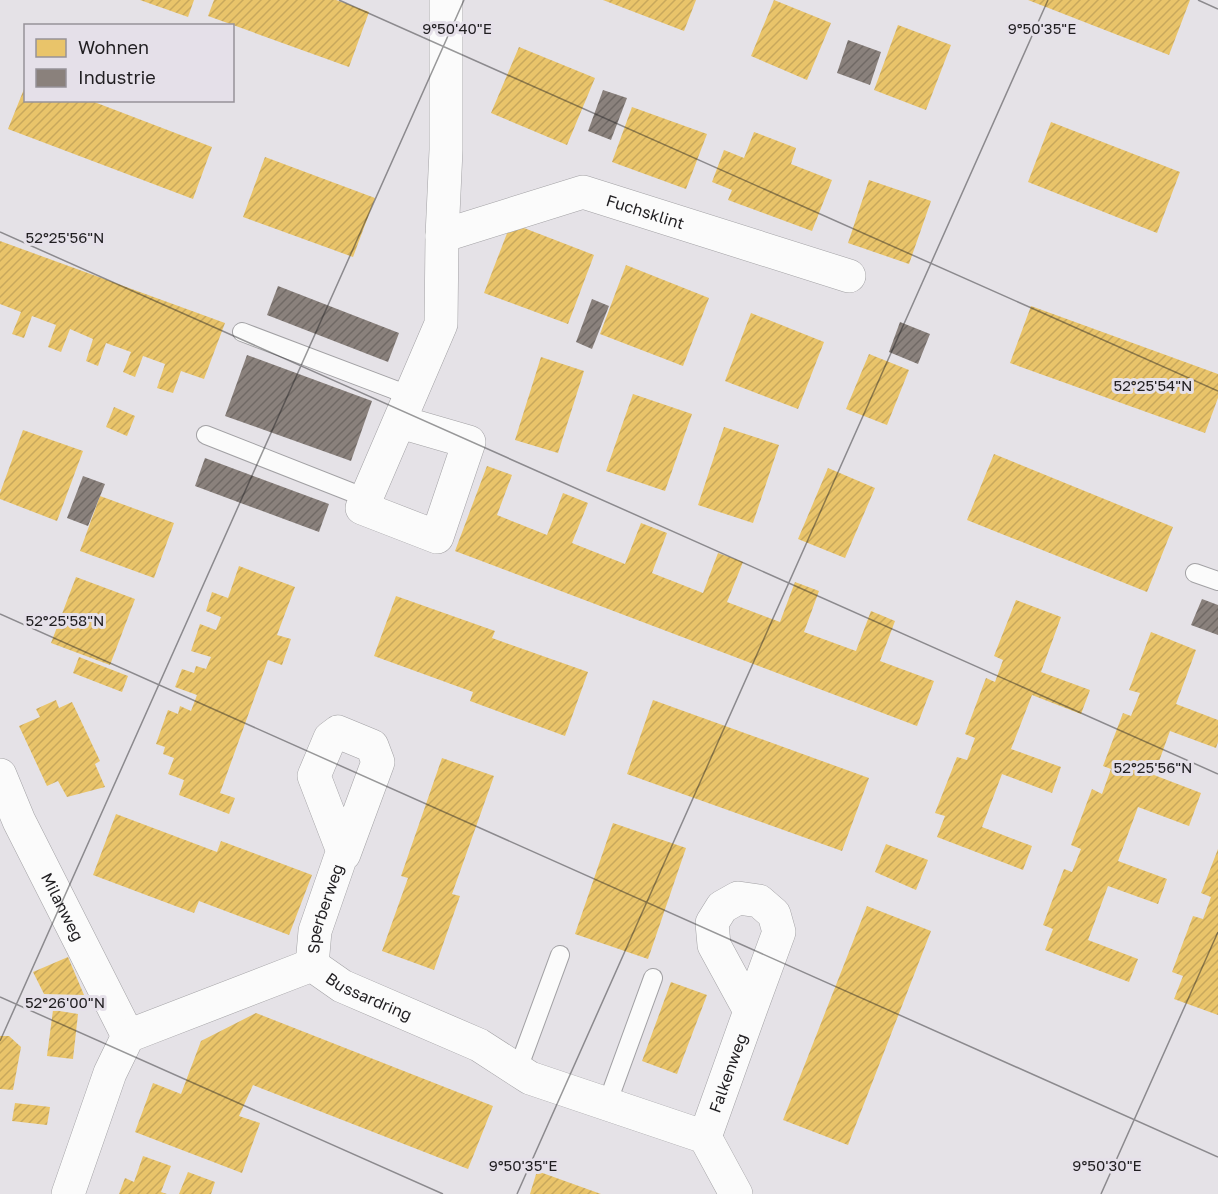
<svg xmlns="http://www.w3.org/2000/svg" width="1218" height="1194" font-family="'Golos Text',sans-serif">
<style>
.homes{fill:url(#homes-hatch)}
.industry{fill:url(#industry-hatch)}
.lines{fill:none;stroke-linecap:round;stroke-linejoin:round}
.lane-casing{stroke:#a2a1a4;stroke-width:20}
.street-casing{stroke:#a2a1a4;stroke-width:34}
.lane{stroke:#fbfbfb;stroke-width:18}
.street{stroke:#fbfbfb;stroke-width:33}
.ticks{fill:none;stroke:#201e21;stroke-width:1.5;stroke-opacity:0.45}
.labels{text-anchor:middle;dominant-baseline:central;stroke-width:6;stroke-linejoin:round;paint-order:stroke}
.street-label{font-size:16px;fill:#201e21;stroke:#e5e0e9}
.ticks-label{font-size:15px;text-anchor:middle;fill:#201e21;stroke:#e5e0e9;stroke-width:6;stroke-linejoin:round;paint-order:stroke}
</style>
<defs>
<pattern id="homes-hatch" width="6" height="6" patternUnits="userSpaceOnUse" patternTransform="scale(1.5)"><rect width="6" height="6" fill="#e9c46a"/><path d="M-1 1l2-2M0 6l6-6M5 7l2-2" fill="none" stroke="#c8a85c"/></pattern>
<pattern id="industry-hatch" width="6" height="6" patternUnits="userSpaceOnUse" patternTransform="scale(1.5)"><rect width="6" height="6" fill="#8a817c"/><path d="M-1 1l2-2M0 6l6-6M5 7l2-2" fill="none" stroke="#706965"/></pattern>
</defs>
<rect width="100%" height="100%" fill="#e5e2e7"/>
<g class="homes">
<path d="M140,0H194L188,17Z"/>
<path d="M214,0H336L369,12L349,67L208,16Z"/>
<path d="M603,0H696L684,31Z"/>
<path d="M774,0L831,23L807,80L751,56Z"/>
<path d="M1028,0H1190L1169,55Z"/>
<path d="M898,25L951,45L926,110L874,90Z"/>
<path d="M519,47L595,78L567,145L491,113Z"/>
<path d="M26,84V100H89L212,147L193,199L8,129Z"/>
<path d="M632,107L707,134L686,189L612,162Z"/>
<path d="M1051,122L1180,172L1157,233L1028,182Z"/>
<path d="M754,132L796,148L791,164L832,180L812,231L728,200L732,190L712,182L724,150L744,158Z"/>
<path d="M265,157L375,198L353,257L243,217Z"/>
<path d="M869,180L931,201L909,264L848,243Z"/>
<path d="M511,223L594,255L568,324L484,293Z"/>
<path d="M0,241L225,323L204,379L181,371L173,393L157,388L165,364L143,356L135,377L123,372L131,352L106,343L98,366L86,361L93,339L70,329L61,352L48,347L56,325L32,316L24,338L12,334L21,312L0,304Z"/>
<path d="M626,265L709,298L683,366L600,334Z"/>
<path d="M1031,306L1218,374V398L1205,433L1010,363Z"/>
<path d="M751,313L824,342L798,409L725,381Z"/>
<path d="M869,354L909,370L887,425L846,409Z"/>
<path d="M541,357L584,371L558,453L515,440Z"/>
<path d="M633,394L692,414L665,491L606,471Z"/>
<path d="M114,407L135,416L127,436L106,427Z"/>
<path d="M724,427L779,445L753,523L698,505Z"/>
<path d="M23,430L83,451L57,521L0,499V493Z"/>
<path d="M994,454L1173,527L1147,592L967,520Z"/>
<path d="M487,466L512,475L497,515L547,535L563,493L588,503L572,543L625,564L641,523L667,533L652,573L703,593L718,553L743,562L727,602L780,622L795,582L819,591L804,632L856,651L871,611L895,621L880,661L934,681L917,726L455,551Z"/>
<path d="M828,468L875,488L845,558L798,539Z"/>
<path d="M100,496L174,523L154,578L80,551Z"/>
<path d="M239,566L295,587L277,635L291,639L282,665L268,660L220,793L235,798L229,814L179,795L184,780L168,774L174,758L163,754L165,747L156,744L168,710L178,714L180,706L191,711L197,695L175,687L182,669L194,673L196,666L206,669L211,657L191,651L200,624L216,630L221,617L206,611L212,592L228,598Z"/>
<path d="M76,577L135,599L110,665L51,643Z"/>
<path d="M396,596L495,631L492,638L588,672L565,736L470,701L473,692L374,656Z"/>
<path d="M1016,600L1061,617L1041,672L1090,690L1081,714L1032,695L1011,749L1061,767L1052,793L1002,774L982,827L1032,846L1023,870L937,837L945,816L935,813L957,757L967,760L975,738L965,734L986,678L995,682L1003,660L994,656Z"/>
<path d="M1151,632L1196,650L1176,704L1218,720V742L1216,748L1170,731L1154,775L1201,793L1189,826L1138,807L1118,861L1167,879L1158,904L1108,886L1088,940L1138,959L1129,982L1045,950L1053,929L1043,925L1064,869L1072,872L1081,849L1071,845L1092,789L1102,794L1111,769L1103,766L1123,713L1131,716L1140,693L1129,690Z"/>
<path d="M79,657L128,676L122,692L73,673Z"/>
<path d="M56,700L59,708L72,702L100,761L95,764L105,787L67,797L58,781L47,786L19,726L40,717L36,709Z"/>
<path d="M653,700L869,778L842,851L627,774Z"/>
<path d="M442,758L494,776L452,894L460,896L434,970L382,951L408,878L401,876Z"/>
<path d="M116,814L217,852L221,841L312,875L289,935L199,901L194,913L93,875Z"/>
<path d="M613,823L686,848L648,959L575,934Z"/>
<path d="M886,844L928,860L916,890L875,872Z"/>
<path d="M1218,849V1015L1174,999L1183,976L1172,972L1193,916L1203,919L1211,897L1201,893Z"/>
<path d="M867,906L931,931L848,1145L783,1120Z"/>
<path d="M68,957L84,995L44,994L33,972Z"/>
<path d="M671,982L707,995L677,1074L642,1061Z"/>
<path d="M53,1010L78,1014L73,1059L47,1056Z"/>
<path d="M256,1013L493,1106L468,1169L253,1085L239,1116L260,1123L242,1173L135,1132L153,1083L181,1094L201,1041Z"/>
<path d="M0,1036H9L21,1047L13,1090L0,1089Z"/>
<path d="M15,1103L50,1107L47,1125L12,1121Z"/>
<path d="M143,1156L171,1166L161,1192L167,1194H119L125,1178L134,1182Z"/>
<path d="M537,1171L601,1194H530Z"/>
<path d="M188,1172L215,1182L211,1194H179Z"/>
</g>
<g class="industry">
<path d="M848,40L881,52L870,85L837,73Z"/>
<path d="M603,90L627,98L611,140L588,131Z"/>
<path d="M278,286L399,333L388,362L267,315Z"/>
<path d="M592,299L609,306L592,349L576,342Z"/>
<path d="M900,322L930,334L918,364L889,352Z"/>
<path d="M247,355L372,401L351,461L225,416Z"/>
<path d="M205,458L329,504L319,532L195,486Z"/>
<path d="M83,476L105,484L88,526L67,518Z"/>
<path d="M1202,599L1218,605V635L1191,625Z"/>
</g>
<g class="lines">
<defs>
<g id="lane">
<path d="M242,332L411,396"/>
<path d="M206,435L366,498"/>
<path d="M1195,573L1218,581"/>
<path d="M518,1069L560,955"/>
<path d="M607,1104L653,978"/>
</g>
<g id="street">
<path id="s1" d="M442,236L583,192L849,276"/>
<path d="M400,422L469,442L437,537L362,508L441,324L442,236L446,150V0"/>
<path id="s2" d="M0,775L19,821L128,1036"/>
<path id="s3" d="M312,965L315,931L341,856L344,854L378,762L372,746L338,732L330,738L314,776L344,854"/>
<path id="s4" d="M705,1137L750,1011L779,932L774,914L759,901L738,898L722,907L712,923L714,945L750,1011"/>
<path id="s5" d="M68,1194L110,1073L128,1036L312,965L342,986L479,1045L530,1078L705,1137L736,1194"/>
</g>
</defs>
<use href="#lane" class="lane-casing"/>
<use href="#street" class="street-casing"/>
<use href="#lane" class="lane"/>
<use href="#street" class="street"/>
</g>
<path class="ticks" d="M339,0L1218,391M1198,0L1218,9M0,232L1218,774M0,614L1218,1157M0,997L443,1194M0,1041L464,0M517,1194L1048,0M1101,1194L1218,932"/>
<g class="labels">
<g class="street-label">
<text stroke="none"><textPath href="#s1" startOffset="213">Fuchsklint</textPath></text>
<text stroke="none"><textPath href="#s2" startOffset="146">Milanweg</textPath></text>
<text stroke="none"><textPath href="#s3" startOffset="58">Sperberweg</textPath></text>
<text stroke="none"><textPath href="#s5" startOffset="432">Bussardring</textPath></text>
<text stroke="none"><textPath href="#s4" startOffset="68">Falkenweg</textPath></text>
</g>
</g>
<g class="ticks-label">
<text x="457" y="34">9°50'40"E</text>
<text x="1042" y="34">9°50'35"E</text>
<text x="65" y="243">52°25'56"N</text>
<text x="1153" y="391">52°25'54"N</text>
<text x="65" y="626">52°25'58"N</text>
<text x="1153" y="773">52°25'56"N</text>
<text x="65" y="1008">52°26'00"N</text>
<text x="523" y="1171">9°50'35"E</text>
<text x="1107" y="1171">9°50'30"E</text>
</g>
<rect x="24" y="24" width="210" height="78" fill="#e5e0e9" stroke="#969299" stroke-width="1.5"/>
<rect x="36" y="39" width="30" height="18" fill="#e9c46a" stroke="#969299" stroke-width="1.5"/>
<text x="78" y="54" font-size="18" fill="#201e21">Wohnen</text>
<rect x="36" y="69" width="30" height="18" fill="#8a817c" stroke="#969299" stroke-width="1.5"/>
<text x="78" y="84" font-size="18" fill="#201e21">Industrie</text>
</svg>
